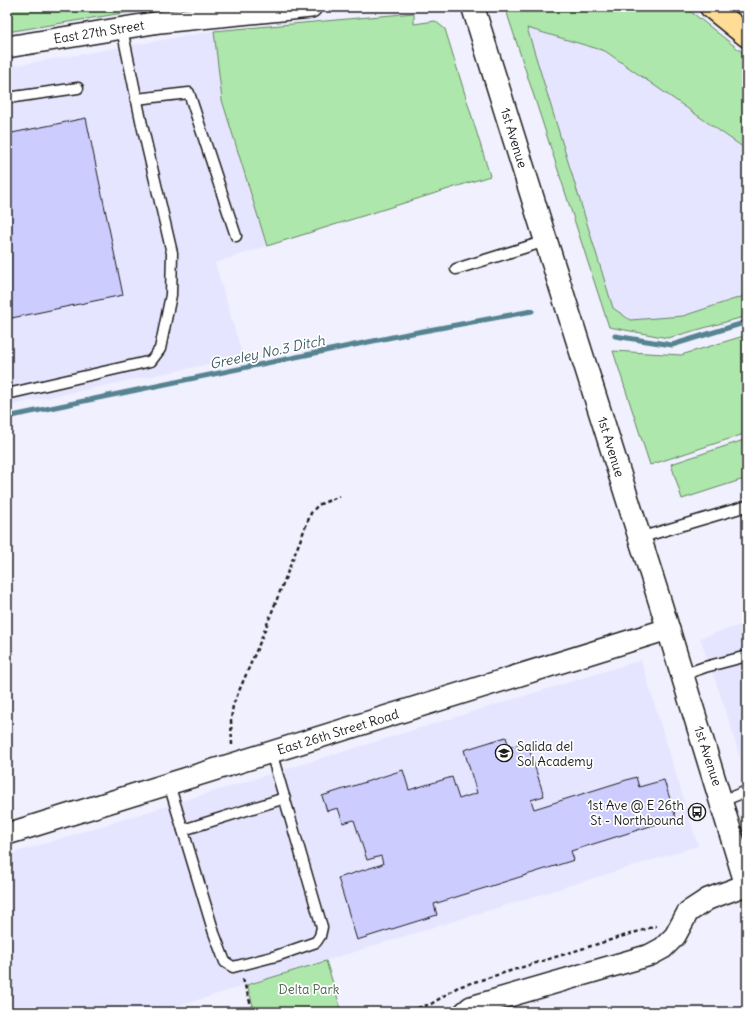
<svg xmlns="http://www.w3.org/2000/svg" width="754" height="1019" font-family="Delius,sans-serif">
<style>
.built{fill:#e6e5ff}
.green{fill:#aee7ab;stroke:#658264}
.lines{fill:none;stroke-linecap:round;stroke-linejoin:round}
.stream{stroke:#578390;stroke-width:5}
.building{fill:#cdccff;stroke:#1c1c1c}
.lane-casing{stroke:#1c1c1c;stroke-width:13}
.street-casing{stroke:#1c1c1c;stroke-width:24}
.secondary-casing{stroke:#1c1c1c;stroke-width:25}
.highway-casing{stroke:#1c1c1c;stroke-width:25}
.path{stroke:#1c1c1c;stroke-width:2.5;stroke-dasharray:4 3;stroke-linecap:butt}
.lane{stroke:#fff;stroke-width:10}
.street{stroke:#fff;stroke-width:21}
.secondary{stroke:#fff;stroke-width:22}
.highway{stroke:#ffdd96;stroke-width:22}
.labels{text-anchor:middle;dominant-baseline:central;stroke-width:3.5;stroke-linejoin:round;paint-order:stroke}
.street-label{font-size:13px;fill:#1c1c1c;stroke:#fff}
.poi-label{font-size:13px;fill:#1c1c1c;stroke:#fff;text-anchor:start}
.park-label{font-size:13px;fill:#4f634e;stroke:#fff}
.water-label{font-size:14px;font-style:italic;fill:#43616a;stroke:#fff}
</style>
<rect width="100%" height="100%" fill="#f0f0ff"/>
<filter id="ink" filterUnits="userSpaceOnUse"><feTurbulence type="fractalNoise" baseFrequency=".025" numOctaves="2"/><feDisplacementMap in="SourceGraphic" scale="8" xChannelSelector="R" yChannelSelector="G"/><feConvolveMatrix kernelMatrix="1 2 1 2 8 2 1 2 1" color-interpolation-filters="sRGB"/></filter>
<g filter="url(#ink)">
<g class="built">
<path d="M527,28L605,51L747,150V295L683,316L630,320L613,308Z"/>
<path d="M214,31L222,100L267,246L215,263L243,357L7,406V67Z"/>
<path d="M747,623V781L725,708L700,638Z"/>
<path d="M641,660L698,846L159,1012H7V855Z"/>
</g>
<g class="green">
<path d="M7,7H160L7,32Z"/>
<path d="M505,7H685L747,56V150L605,51L527,28L613,308L630,320L683,316L747,295V316L668,338L609,327Z"/>
<path d="M735,7H747V18Z"/>
<path d="M414,13V24L435,21L445,29L490,176L267,246L222,100L214,31Z"/>
<path d="M747,335V433L650,465L613,351L681,355Z"/>
<path d="M744,440L747,449V478L682,499L671,464Z"/>
<path d="M326,961L342,1012H255L247,985Z"/>
</g>
<g class="lines">
<g class="stream">
<path d="M615,336L672,345L747,322"/>
<path d="M7,417L407,334L532,311"/>
</g>
</g>
<g class="building">
<path d="M86,118L123,295L7,319V134Z"/>
<path d="M506,737L509,747L527,742L544,796L531,800L534,809L636,777L639,787L664,780L676,818L571,851L574,860L434,904L437,915L357,940L338,878L383,864L381,856L367,860L354,820L343,823L338,808L327,811L322,796L403,770L409,790L452,777L459,799L477,793L464,750Z"/>
</g>
<g class="lines">
<defs>
<g id="lane">
<path d="M7,98L78,88"/>
<path d="M136,99L189,93L236,236"/>
<path d="M456,269L546,241"/>
<path d="M7,394L151,361L160,349L171,295L172,253L142,125L122,29"/>
<path d="M639,538L747,506"/>
<path d="M682,675L705,667L747,656"/>
<path d="M169,784L214,933L225,962L233,967L276,956L316,942L320,936L322,927L271,752"/>
<path d="M722,801L747,791"/>
<path d="M183,830L285,798"/>
</g>
<g id="street">
<path d="M7,47L160,22L311,7"/>
<path d="M7,834L668,629"/>
<path d="M465,1012L471,1007L650,955L663,948L675,936L688,912L708,899L746,885"/>
</g>
<path id="secondary" d="M473,7L546,241L660,602L747,887"/>
<path id="highway" d="M711,7L747,36"/>
</defs>
<use href="#lane" class="lane-casing"/>
<use href="#street" class="street-casing"/>
<use href="#secondary" class="secondary-casing"/>
<use href="#highway" class="highway-casing"/>
<g class="path">
<path d="M232,745L231,720L233,705L260,642L311,513L318,505L340,496"/>
<path d="M243,979L253,1012"/>
<path d="M404,1012L431,1004L458,987L656,926"/>
</g>
<use href="#lane" class="lane"/>
<use href="#street" class="street"/>
<use href="#secondary" class="secondary"/>
<use href="#highway" class="highway"/>
</g>
</g>
<defs>
<symbol id="school-ring" viewBox="-11 -11 22 22"><circle r="9.5" fill="#fff" stroke="#1c1c1c" stroke-width="1.5"/><path d="M0-5L7-2L0 1L-7-2ZM-4 1L0 2.5L4 1V4Q0 6-4 4Z" fill="#1c1c1c"/></symbol>
<symbol id="bus-ring" viewBox="-11 -11 22 22"><circle r="9.5" fill="#fff" stroke="#1c1c1c" stroke-width="1.5"/><path d="M-5-6H5V4H4V6H2V4H-2V6H-4V4H-5ZM-3.5-4V0h7V-4ZM-3.5 1.2v1.5H-2V1.2ZM2 1.2v1.5H3.5V1.2Z" fill="#1c1c1c"/></symbol>
</defs>
<g fill-rule="evenodd">
<use href="#school-ring" x="494" y="743" width="20" height="20"/>
<use href="#bus-ring" x="687" y="802" width="20" height="20"/>
</g>
<g class="labels">
<g class="street-label">
<text transform="translate(99 32) rotate(-9)">East 27th Street</text>
<text transform="translate(514 138) rotate(73)">1st Avenue</text>
<text transform="translate(611 447) rotate(73)">1st Avenue</text>
<text transform="translate(338 732) rotate(-17)">East 26th Street Road</text>
<text transform="translate(708 756) rotate(72)">1st Avenue</text>
</g>
<g class="poi-label">
<text x="517" y="746">Salida del<tspan x="517" dy="15">Sol Academy</tspan></text>
<text x="684" y="805" text-anchor="end">1st Ave @ E 26th<tspan x="684" dy="15">St - Northbound</tspan></text>
</g>
<g class="park-label">
<text x="309" y="989">Delta Park</text>
</g>
<g class="water-label">
<text transform="translate(267 352) rotate(-12)">Greeley No.3 Ditch</text>
</g>
</g>
<rect width="754" height="1019" fill="none" stroke="#fff" stroke-width="24"/>
<rect x="12" y="12" width="730" height="995" fill="none" stroke="#1c1c1c" stroke-width="1.5" filter="url(#ink)"/>
</svg>
